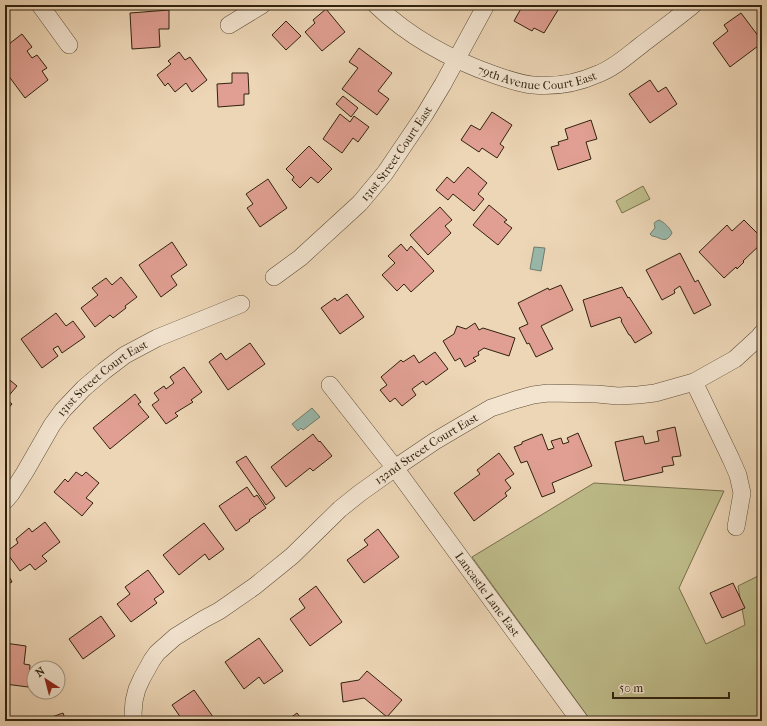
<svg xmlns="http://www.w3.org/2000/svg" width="767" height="726" font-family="'IM FELL French Canon',serif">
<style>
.green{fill:#bebc8a;stroke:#776f4c}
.water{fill:#99b9ac;stroke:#6f7d6d}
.building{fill:#e09f92;stroke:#30220e}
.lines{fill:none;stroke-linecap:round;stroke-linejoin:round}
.minor-casing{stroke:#5f4f38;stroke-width:18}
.minor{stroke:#f3e4d0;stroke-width:17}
.labels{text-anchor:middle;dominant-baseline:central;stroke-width:3;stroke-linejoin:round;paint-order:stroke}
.street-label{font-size:12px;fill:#30220e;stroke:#f3e4d0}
</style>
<rect width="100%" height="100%" fill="#edd6b6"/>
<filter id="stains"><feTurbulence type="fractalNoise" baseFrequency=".005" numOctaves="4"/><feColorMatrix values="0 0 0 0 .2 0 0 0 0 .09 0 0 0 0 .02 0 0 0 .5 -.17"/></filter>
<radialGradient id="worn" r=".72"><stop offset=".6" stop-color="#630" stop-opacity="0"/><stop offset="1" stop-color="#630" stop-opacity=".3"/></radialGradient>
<g class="green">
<path d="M643,186L650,199L622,213L616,201Z"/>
<path d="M594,483L724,491L679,588L706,644L745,625L738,586L762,574V721H591L472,557Z"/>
</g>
<g class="water">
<path d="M659,220C664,222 670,228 672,233C665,245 661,237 652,236L650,234L655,228C654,222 653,223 659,220Z"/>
<path d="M534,247L545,248L541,271L530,269Z"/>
<path d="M312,408L320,417L303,430L301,428L298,431L292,424Z"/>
</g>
<g class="building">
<path d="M523,5L527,6L528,5H549L558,10L544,33L534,28L532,31L514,21Z"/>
<path d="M326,9L345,32L322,51L305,32L315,23L313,20Z"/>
<path d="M169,10V29H159L160,47L132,49L130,13Z"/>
<path d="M741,13L762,41V43L730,67L713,43L728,31L724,25Z"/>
<path d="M286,21L301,36L286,50L272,35Z"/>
<path d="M22,34L32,47L27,51L32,58L37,55L47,68L42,71L48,80L25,98L5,71V47Z"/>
<path d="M359,48L392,73L378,91L389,99L377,115L342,89L358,68L349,62Z"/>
<path d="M179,52L185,60L190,57L207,80L192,92L186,83L175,92L168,83L165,86L157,75L171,64L168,61Z"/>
<path d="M232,73H248L249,94H244V105L218,107L217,84L232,83Z"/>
<path d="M650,80L658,92L666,87L677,104L650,123L629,94Z"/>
<path d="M343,96L358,108L351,117L336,104Z"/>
<path d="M492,112L512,125L500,144L504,147L497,158L482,148L479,152L461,140L471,125L480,130Z"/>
<path d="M340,114L350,122L354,116L369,127L358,142L353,138L342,153L323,139Z"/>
<path d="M591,120L597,139L586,142L591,159L558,170L551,147L559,145L558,142L568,139L565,129Z"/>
<path d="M309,146L332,169L318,183L311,177L300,188L292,180L294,177L286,169Z"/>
<path d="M468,167L487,183L478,194L484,199L474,211L453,194L448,200L436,190L447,177L454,183Z"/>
<path d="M268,179L287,208L260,227L247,208L253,204L246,194Z"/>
<path d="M489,205L507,220L504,222L512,228L498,245L473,225Z"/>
<path d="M440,207L452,220L445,226L451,233L428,255L410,235Z"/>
<path d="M744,220L762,238V243L743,261L744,262L737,269L736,267L724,278L699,252L727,225L732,231Z"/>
<path d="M172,242L187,265L171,276L177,285L161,297L139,265Z"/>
<path d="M401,244L407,251L411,246L434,271L411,292L404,284L397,291L382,275L395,263L388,256Z"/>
<path d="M680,253L695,282L698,280L711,305L694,314L680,286L674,290L675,293L662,300L646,270Z"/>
<path d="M121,277L137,297L125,306L126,308L113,318L110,315L95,327L81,308L98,295L92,288L106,278L112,285Z"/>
<path d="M561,285L573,310L541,326L553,349L536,357L529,343L527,344L519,328L528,324L518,303L548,288L549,290Z"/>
<path d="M622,287L628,298L629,297L652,333L635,343L630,335H629L621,321L622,320L620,317L591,327L583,300Z"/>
<path d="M347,294L364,317L340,334L321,308L335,298L337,301Z"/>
<path d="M56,313L66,326L73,321L85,337L62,353L58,346L53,349L58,356L42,368L21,339Z"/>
<path d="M475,323L479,330L483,328L515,338L509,356L484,348L478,352L479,355L473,358L476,361L465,367L460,358L455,361L443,341L454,334L457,326L466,329Z"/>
<path d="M250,343L265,364L228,390L209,362L221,353L226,360Z"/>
<path d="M435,352L448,369L426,385L423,381L412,389L416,395L402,406L395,398L390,402L380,390L387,385L381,377L401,360L403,362L414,355L419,363Z"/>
<path d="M184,367L202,392L191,400L193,402L175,413L178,416L166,424L152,405L159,400L154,393L164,386L166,389L174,383L170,377Z"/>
<path d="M5,376L17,386L6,399L12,404L5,412Z"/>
<path d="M135,394L141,402L138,404L149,417L110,449L93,428Z"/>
<path d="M675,427L681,456L672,457L674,465L662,467L663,472L624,481L615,442L643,436L645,444L659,441L657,431Z"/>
<path d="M578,433L592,466L552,483L555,492L542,497L527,461L521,463L514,447L522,444V442L542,434L548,450L554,448L551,441L561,438L563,444L569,442L567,438Z"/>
<path d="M313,434L319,442L320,441L332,456L313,471L310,468L286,487L271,467Z"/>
<path d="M499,453L514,474L505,480L511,488L505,493L507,496L474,521L454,493L480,474L477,470Z"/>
<path d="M246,456L275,498L266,505L236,462Z"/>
<path d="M76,472L82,476L86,472L99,483L86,498L93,503L82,516L54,492L65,479L68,482Z"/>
<path d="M247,487L254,497L257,495L266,508L249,520L250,521L236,531L219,506Z"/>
<path d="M45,522L60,542L42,556L47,561L35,570L30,564L20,571L6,552L18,543L16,539L29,528L32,532Z"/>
<path d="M204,523L224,549L209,560L205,554L179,575L163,555Z"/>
<path d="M378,529L399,557L364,583L347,560L368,545L364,540Z"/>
<path d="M5,569L12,582L5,585Z"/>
<path d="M148,570L164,592L154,599L157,603L131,622L117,604L130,594L125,587Z"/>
<path d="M733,583L745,608L722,618L710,593Z"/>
<path d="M316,586L342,622L310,646L290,619L305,608L299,599Z"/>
<path d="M101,616L115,636L83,659L69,639Z"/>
<path d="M259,638L283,671L264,684L259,677L244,689L225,662Z"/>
<path d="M5,643L26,646L24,664L30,665L28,687L5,684Z"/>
<path d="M367,671L402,700L387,717L364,698L343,702L341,683L359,680Z"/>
<path d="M194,690L216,721H183L172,705Z"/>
<path d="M63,713L66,721H41Z"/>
<path d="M297,713L303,721H286Z"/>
</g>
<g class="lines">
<defs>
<g id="minor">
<path d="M40,5L69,45"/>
<path id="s1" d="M376,5C409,37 452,60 495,75C507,79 520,84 533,85C555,87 578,83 598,74C614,68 627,56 640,46C658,32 676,19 693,5"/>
<path d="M229,25L262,5"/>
<path id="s2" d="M274,277L300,258L360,203L385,173L425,114L443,84L486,5"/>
<path d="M694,382L731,459L738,475L742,493L736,527"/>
<path id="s3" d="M330,385L395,468L580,721"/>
<path id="s4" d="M5,501L11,494L25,472L52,425L63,410L84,388L104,371L125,355L157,338L241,304"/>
<path id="s5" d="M134,721L133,714L134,701L137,689L142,678L152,660L157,653L175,637L204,619L219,611L255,586L292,556L340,509L360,493L395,468L435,441L491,408L515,400L533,395L548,393L597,394L618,396L638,395L655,393L694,382L735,359L759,337L762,333"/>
</g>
</defs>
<use href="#minor" class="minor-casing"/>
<use href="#minor" class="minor"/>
</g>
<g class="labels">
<g class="street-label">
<text stroke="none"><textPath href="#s1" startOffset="182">79th Avenue Court East</textPath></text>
<text stroke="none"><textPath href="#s2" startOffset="175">131st Street Court East</textPath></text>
<text stroke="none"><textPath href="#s4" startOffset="159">131st Street Court East</textPath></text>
<text stroke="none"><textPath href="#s5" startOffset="413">132nd Street Court East</textPath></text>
<text stroke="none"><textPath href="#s3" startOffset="262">Lancastle Lane East</textPath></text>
</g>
</g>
<rect width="767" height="726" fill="none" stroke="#edd6b6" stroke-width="20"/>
<rect x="6" y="6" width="755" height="714" fill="none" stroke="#30220e" stroke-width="2"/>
<rect x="10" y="10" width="747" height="706" fill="none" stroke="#30220e"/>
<g transform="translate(46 680) rotate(324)"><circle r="19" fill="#f3e4d0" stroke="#a59682"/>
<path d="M0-3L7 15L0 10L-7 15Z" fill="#8f2418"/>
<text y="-6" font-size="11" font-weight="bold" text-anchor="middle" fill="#30220e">N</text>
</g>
<path d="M613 692v6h116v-6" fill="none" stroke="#30220e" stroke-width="2"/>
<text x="619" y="692" font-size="12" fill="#30220e" stroke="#f3e4d0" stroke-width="3" paint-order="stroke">50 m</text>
<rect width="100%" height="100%" filter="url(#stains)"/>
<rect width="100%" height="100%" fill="url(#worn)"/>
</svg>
